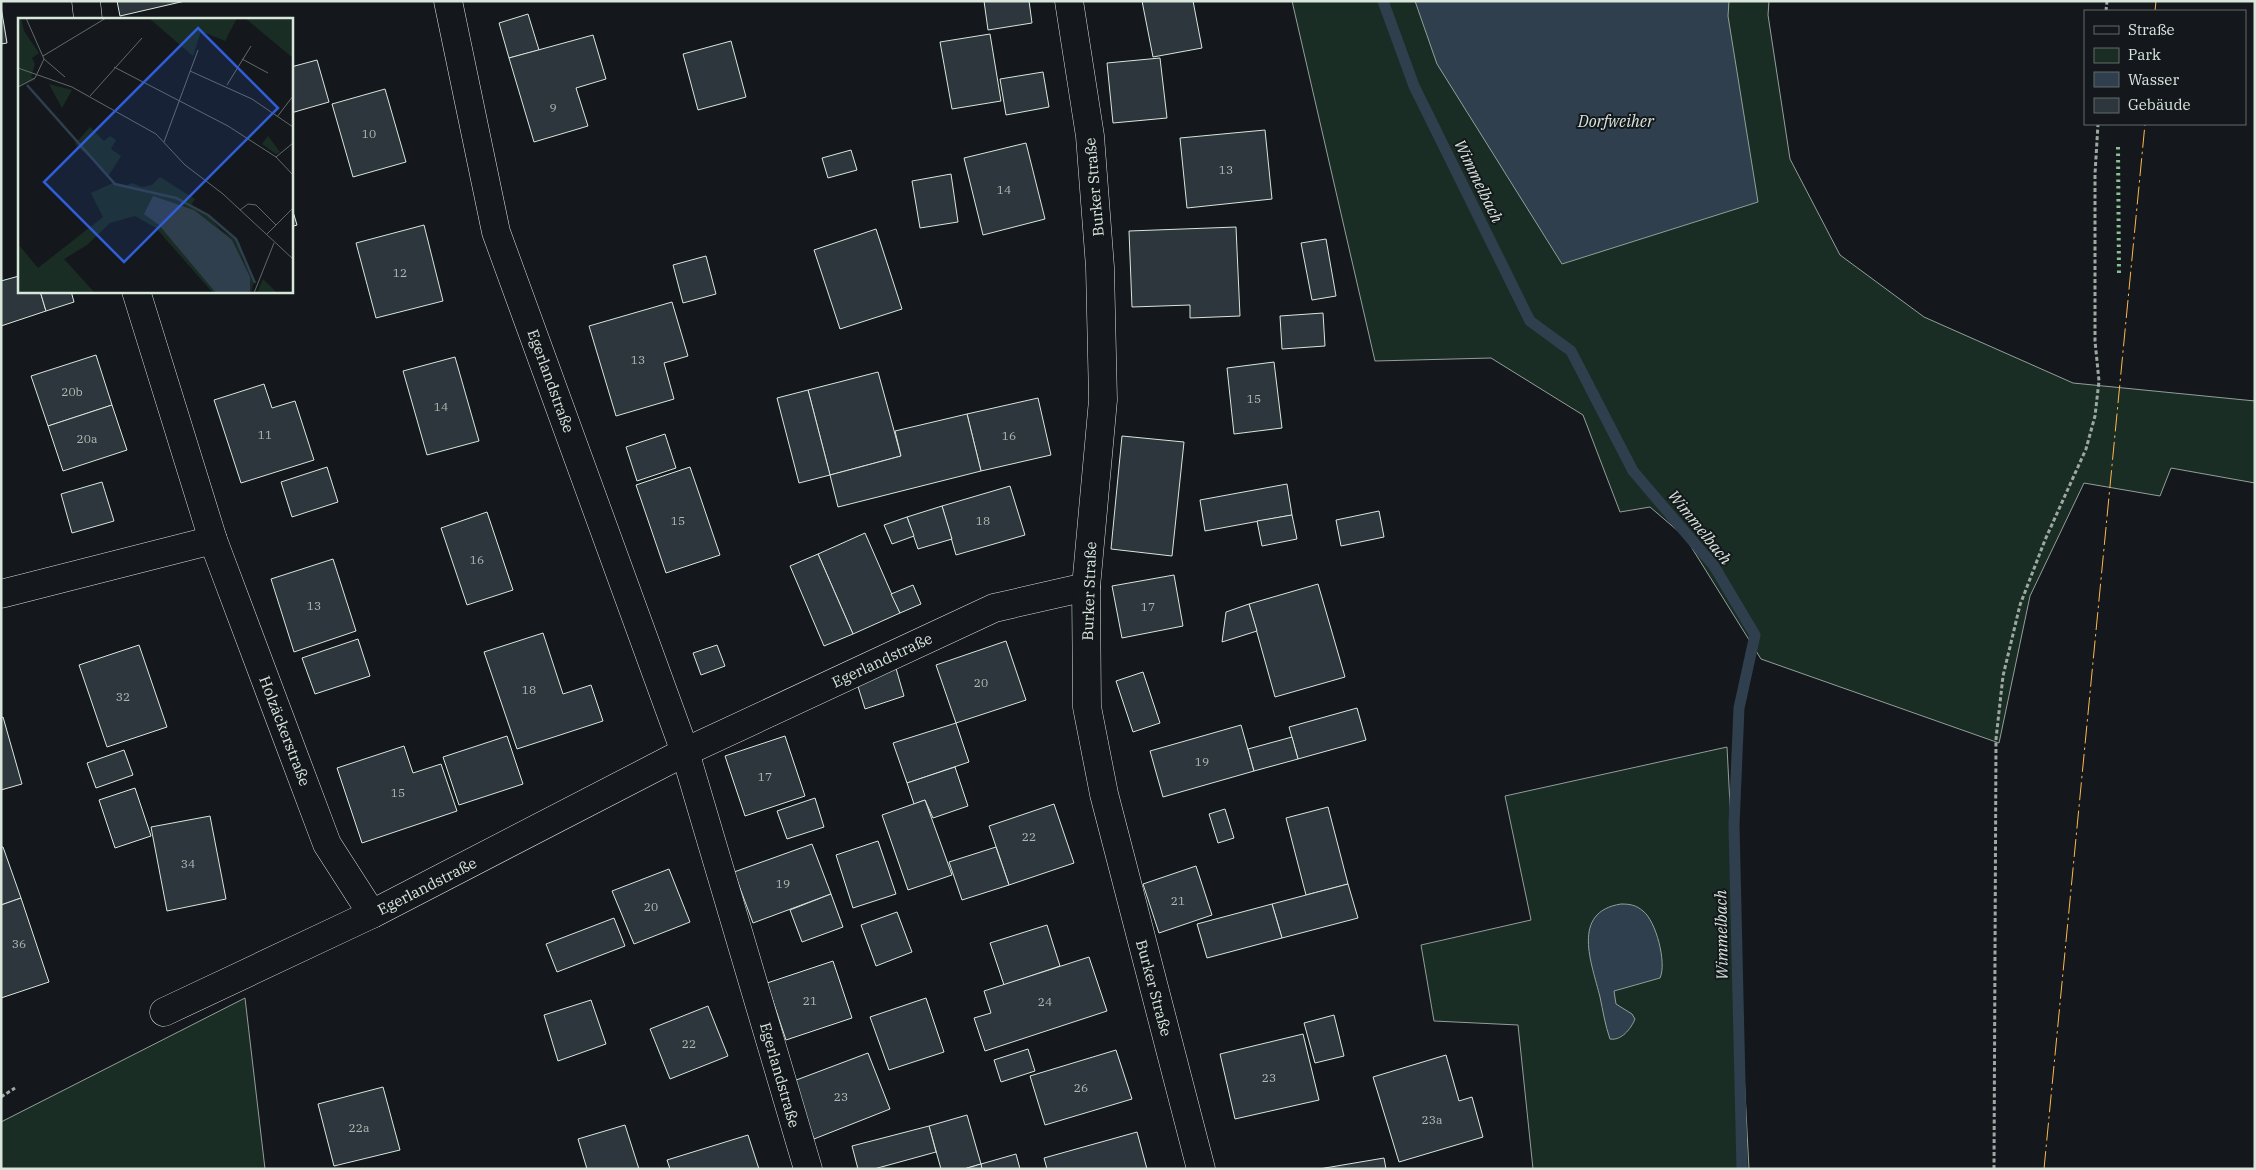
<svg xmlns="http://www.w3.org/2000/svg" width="2256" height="1170" font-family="'IBM Plex Serif',serif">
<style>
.green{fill:#1a2d24;stroke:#939e99}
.water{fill:#2f3f4d;stroke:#939e99}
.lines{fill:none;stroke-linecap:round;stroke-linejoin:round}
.stream{stroke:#2f3f4d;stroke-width:11}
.building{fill:#2c363c;stroke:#d8e6dc}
.minor-casing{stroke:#d8e6dc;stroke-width:29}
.major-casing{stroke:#d8e6dc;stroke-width:29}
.path{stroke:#9da8a2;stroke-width:3;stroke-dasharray:4 2.5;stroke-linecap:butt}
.minor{stroke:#14181c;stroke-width:28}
.major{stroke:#14181c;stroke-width:28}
.hedge{stroke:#8ac095;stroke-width:4;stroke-dasharray:2.5 4;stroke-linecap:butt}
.power{stroke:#ffb74d;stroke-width:1;stroke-dasharray:18 4 2.5 4;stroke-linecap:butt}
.labels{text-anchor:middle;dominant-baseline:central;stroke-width:4;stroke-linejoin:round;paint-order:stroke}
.number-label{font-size:12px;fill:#adbab4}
.street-label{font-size:15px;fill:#d8e6dc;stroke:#14181c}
.water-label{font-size:16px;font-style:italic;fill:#d8e6dc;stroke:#14181c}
.inset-river{fill:none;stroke:#2f3f4d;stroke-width:2.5}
.inset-road{fill:none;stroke:#626a69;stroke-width:1}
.view{fill:#305dd8;fill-opacity:0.15;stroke:#305dd8;stroke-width:2.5}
.inset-edge{fill:none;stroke:#d8e6dc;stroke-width:2.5}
</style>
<rect width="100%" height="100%" fill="#14181c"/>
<g class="green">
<path d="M1292,1H1769L1768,15L1790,159L1840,255L1924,317L2073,383L2255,401V483L2171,468L2160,496L2084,483L2030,596L1999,743L1761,659L1685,537L1650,507L1620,512L1583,415L1491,358L1375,361Z"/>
<path d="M1727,747L1749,1169H1533L1518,1025L1434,1021L1421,945L1531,920L1505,796Z"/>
<path d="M245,998L265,1169H1V1122Z"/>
</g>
<g class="water">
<path d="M1415,1H1729L1728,16L1758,202L1562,264L1437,64Z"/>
<path d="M1621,904C1630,904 1636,905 1643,911C1656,921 1667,963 1660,978L1614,991L1616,1004L1632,1014L1635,1019C1631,1029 1621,1041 1610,1039C1605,1025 1603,1011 1600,997C1592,964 1570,912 1621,904Z"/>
</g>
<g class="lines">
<path class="stream" d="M1383,1L1414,86L1530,321L1571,351L1633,471L1714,566L1755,635L1739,708L1734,825L1742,1169"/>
</g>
<g class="building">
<path d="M117,1H185L120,16Z"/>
<path d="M984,1H1029L1032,23L988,30Z"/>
<path d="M1142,1H1193L1202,48L1153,57Z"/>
<path d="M1,7L7,43L1,44Z"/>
<path d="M528,14L539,50L509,58L499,23Z"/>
<path d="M990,34L1001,101L952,109L940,42Z"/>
<path d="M593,35L606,79L576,88L588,126L534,142L509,58Z"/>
<path d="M731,41L746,97L698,110L683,54Z"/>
<path d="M1160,58L1167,118L1113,123L1107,63Z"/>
<path d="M317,60L329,102L291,113V67Z"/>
<path d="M1043,72L1049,107L1006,115L1000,79Z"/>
<path d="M385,89L406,162L353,177L332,104Z"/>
<path d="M1265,130L1272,199L1187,208L1180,138Z"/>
<path d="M1026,143L1045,219L983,235L964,158Z"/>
<path d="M851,150L857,170L828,178L822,158Z"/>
<path d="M951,174L958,222L920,228L912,181Z"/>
<path d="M291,205L297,225L291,227Z"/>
<path d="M424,225L443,301L376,318L356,243Z"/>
<path d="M1236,227L1240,316L1190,318V305L1132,307L1129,231Z"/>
<path d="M876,229L902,309L840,329L814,250Z"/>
<path d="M1326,239L1336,296L1312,300L1301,243Z"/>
<path d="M706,256L716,294L683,303L673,265Z"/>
<path d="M19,276V291H40L46,311L1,326V281Z"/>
<path d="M40,291H71L74,302L46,311Z"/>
<path d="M672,302L688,356L664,363L674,399L616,416L589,326Z"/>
<path d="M1323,313L1325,346L1282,349L1280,316Z"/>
<path d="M96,355L112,405L48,426L31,376Z"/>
<path d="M455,357L479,441L427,455L403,371Z"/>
<path d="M1274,362L1282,428L1234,434L1227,368Z"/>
<path d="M878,372L901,456L830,475L808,390Z"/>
<path d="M264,384L272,408L295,401L314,460L241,483L214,400Z"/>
<path d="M808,390L830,475L799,483L777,398Z"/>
<path d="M1038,398L1051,455L981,471L967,414Z"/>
<path d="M112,405L127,450L63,471L48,426Z"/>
<path d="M967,414L981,471L838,507L830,475L901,456L895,431Z"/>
<path d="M665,434L676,468L637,481L626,447Z"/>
<path d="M1122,436L1184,442L1172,556L1111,549Z"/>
<path d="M327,467L338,502L292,517L281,482Z"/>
<path d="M690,467L720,555L666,573L636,485Z"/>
<path d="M102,482L114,521L72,533L61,494Z"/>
<path d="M1287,484L1292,515L1205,531L1200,500Z"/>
<path d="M1010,486L1025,535L956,555L942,506Z"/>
<path d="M942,506L952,539L918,549L907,517Z"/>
<path d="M1379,511L1384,537L1341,546L1336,520Z"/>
<path d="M487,512L513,590L467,605L441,528Z"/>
<path d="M1292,515L1297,539L1262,546L1257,521Z"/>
<path d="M907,517L914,536L892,544L884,525Z"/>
<path d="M865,533L900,613L853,634L818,554Z"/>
<path d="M818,554L853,634L824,646L790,566Z"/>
<path d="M333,559L356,631L294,652L271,579Z"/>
<path d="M1174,575L1183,626L1122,638L1112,586Z"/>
<path d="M1318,584L1345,677L1275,697L1249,604Z"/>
<path d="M913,585L921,604L900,613L891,594Z"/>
<path d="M1249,604L1257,631L1222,642L1226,612Z"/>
<path d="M543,633L563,694L591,685L603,721L517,749L484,652Z"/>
<path d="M358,639L370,676L315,694L302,658Z"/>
<path d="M1006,641L1026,700L956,723L936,665Z"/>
<path d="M139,645L167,727L107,747L79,665Z"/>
<path d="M717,645L725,666L701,675L693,653Z"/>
<path d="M895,665L904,696L865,709L855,677Z"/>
<path d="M1143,672L1160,723L1133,732L1116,681Z"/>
<path d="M1357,708L1366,740L1298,759L1289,727Z"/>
<path d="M3,717L22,784L1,790V718Z"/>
<path d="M956,723L969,762L907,783L893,743Z"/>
<path d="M1241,725L1254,771L1163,797L1150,751Z"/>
<path d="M507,736L523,784L459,805L443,757Z"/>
<path d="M785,736L805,796L745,816L725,756Z"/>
<path d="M1292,737L1298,759L1254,771L1248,749Z"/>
<path d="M404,746L413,773L441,764L457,811L362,843L337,768Z"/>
<path d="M124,750L133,775L96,788L87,763Z"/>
<path d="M955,767L968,806L933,818L925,800L914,804L907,783Z"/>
<path d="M135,788L151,836L115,848L99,800Z"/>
<path d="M815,798L824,827L787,839L777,811Z"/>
<path d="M925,800L952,875L908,890L882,815Z"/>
<path d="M1054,804L1074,863L1009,885L989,826Z"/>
<path d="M1328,807L1348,884L1306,895L1286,818Z"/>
<path d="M1225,809L1234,838L1218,843L1209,814Z"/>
<path d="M210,816L226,899L167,911L151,827Z"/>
<path d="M878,841L896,894L853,908L836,855Z"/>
<path d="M812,844L831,894L753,923L734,872Z"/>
<path d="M1,847H3L21,898L1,905Z"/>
<path d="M996,847L1009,885L962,900L949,862Z"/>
<path d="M1196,866L1212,915L1159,933L1143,884Z"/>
<path d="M669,869L690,922L634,944L612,891Z"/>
<path d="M1348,884L1358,918L1282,938L1272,904Z"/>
<path d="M831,894L843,927L802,942L790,910Z"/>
<path d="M21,898L49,982L1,998V905Z"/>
<path d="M1272,904L1282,938L1207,958L1197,924Z"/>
<path d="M897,912L912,952L876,966L861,925Z"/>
<path d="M614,918L625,946L557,972L546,944Z"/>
<path d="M1047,925L1060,966L1004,985L990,943Z"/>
<path d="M1089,957L1107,1011L985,1051L974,1018L991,1013L984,991Z"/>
<path d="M833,961L852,1018L786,1040L767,983Z"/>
<path d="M926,998L944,1052L889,1070L870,1017Z"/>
<path d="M591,1000L606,1044L558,1061L544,1015Z"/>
<path d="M708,1006L728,1056L670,1079L650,1029Z"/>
<path d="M1334,1015L1344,1056L1315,1063L1304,1023Z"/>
<path d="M1303,1034L1319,1100L1235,1119L1220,1054Z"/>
<path d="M1028,1049L1035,1071L1001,1082L994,1060Z"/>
<path d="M1116,1050L1132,1099L1045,1125L1030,1076Z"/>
<path d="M868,1053L890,1109L814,1139L791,1082Z"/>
<path d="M1446,1055L1459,1101L1472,1097L1483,1137L1399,1162L1373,1077Z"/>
<path d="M383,1087L400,1150L334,1166L318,1104Z"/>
<path d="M967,1115L981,1164L964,1169H941L929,1126Z"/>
<path d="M625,1125L639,1169H587L578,1139Z"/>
<path d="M929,1126L936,1152L874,1169H858L852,1146Z"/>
<path d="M1137,1132L1147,1169H1047L1044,1158Z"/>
<path d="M748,1135L759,1169H670L667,1160Z"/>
<path d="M1016,1154L1020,1169H982L981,1164Z"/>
<path d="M1384,1158L1386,1169H1319Z"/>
<path d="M981,1164L982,1169H964Z"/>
</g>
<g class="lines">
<defs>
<g id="minor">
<path d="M86,1L88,19"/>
<path d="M448,1L496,232L685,752L808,1169"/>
<path d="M136,291L213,540L327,844L372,914"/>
<path d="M1,594L213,540"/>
<path d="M164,1012L372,914L685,752L994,608L1086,587"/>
</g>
<path id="major" d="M1069,1L1090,136L1100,267L1103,400L1086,587L1087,707L1104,794L1201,1169"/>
</defs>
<use href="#minor" class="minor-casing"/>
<use href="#major" class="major-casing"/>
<g class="path">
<path d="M2106,11L2107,1"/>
<path d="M1,1097L15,1088"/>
<path d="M1994,1169L1996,739L2003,676L2020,605L2045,540L2086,449L2095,416L2099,381L2095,341V174L2098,124"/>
</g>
<use href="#minor" class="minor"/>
<use href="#major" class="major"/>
<path class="hedge" d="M2118,147L2119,275"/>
<g class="power">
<path d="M2155,11L2156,1"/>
<path d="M2044,1169L2145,124"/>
</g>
</g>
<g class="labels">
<g class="number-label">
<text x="553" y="107">9</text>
<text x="369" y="133">10</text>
<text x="1226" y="169">13</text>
<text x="1004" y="189">14</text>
<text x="400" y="272">12</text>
<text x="638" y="359">13</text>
<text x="72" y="391">20b</text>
<text x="1254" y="398">15</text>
<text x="441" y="406">14</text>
<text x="265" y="434">11</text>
<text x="1009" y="435">16</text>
<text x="87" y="438">20a</text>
<text x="678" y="520">15</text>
<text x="983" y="520">18</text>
<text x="477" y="559">16</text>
<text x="314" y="605">13</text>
<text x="1148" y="606">17</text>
<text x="981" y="682">20</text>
<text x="529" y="689">18</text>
<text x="123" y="696">32</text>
<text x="1202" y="761">19</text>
<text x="765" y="776">17</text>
<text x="398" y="792">15</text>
<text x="1029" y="836">22</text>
<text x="188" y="863">34</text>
<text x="783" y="883">19</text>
<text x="1178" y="900">21</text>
<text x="651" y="906">20</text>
<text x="19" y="943">36</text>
<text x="810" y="1000">21</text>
<text x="1045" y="1001">24</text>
<text x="689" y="1043">22</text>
<text x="1269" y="1077">23</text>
<text x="1081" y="1087">26</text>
<text x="841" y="1096">23</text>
<text x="1432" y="1119">23a</text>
<text x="359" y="1127">22a</text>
</g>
<g class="street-label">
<text transform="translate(1094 187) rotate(-95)">Burker Straße</text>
<text transform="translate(551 381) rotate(70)">Egerlandstraße</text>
<text transform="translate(1089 591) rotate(-88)">Burker Straße</text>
<text transform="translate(882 660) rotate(-25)">Egerlandstraße</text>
<text transform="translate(285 731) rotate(69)">Holzäckerstraße</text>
<text transform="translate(427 886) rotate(-27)">Egerlandstraße</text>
<text transform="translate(1154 988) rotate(75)">Burker Straße</text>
<text transform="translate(780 1075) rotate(74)">Egerlandstraße</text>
</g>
<g class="water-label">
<text x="1616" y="121">Dorfweiher</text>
<text transform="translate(1479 181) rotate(64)">Wimmelbach</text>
<text transform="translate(1700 527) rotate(51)">Wimmelbach</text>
<text transform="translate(1721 935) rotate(-91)">Wimmelbach</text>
</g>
</g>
<g transform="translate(18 18)">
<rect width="275" height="275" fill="#14181c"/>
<path d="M0,0H3L6,13L21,35L14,40L17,46L13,59L18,61L0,70ZM131,0H219L207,23L183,13L175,38ZM227,0H275V40ZM31,66L54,72L44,90ZM72,109L86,123L92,118L98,122L93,131L103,138L91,157L57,126ZM250,118L262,134L258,136L244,126ZM142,159L177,181L173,187L190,197L203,212L222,225L224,240L236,262L233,275H195L138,210L117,198L92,205L69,227L46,241L77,275H0V226L20,250L85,199L73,175L95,165L108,168L114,165L124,169L134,167ZM245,261L257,273L260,275H239Z" fill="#1a2d24"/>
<path d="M135,178L176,192L214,222L232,259V275H198L141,207L126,196Z" fill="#2f3f4d"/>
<path class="inset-river" d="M9,67L97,166L158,180L190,197L218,221L237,265"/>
<path class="inset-road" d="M25,38L88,0M26,41L47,59M224,41L250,55M96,49L210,108L258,139L275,157M0,50L54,69L138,116L167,147L205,176L275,241M172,53L234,81L275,109M209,67L233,28M0,69L17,60L26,41L8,0M72,78L124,20M259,99L275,78M146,124L180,32M258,139L275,125M222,192L230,186L238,187L258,207M248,217L275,190M236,275L256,225"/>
<path class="view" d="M180,10L260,90L106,244L26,164Z"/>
<rect width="275" height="275" class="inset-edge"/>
</g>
<rect width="2256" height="1170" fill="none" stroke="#d8e6dc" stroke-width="5"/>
<rect x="2084" y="10" width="162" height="115" fill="#14181c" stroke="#626a69"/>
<rect x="2094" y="26" width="25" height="8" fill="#14181c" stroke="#626a69"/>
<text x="2128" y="35" font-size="15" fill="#d8e6dc">Straße</text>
<rect x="2094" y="48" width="25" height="15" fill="#1a2d24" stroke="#626a69"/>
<text x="2128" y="60" font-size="15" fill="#d8e6dc">Park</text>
<rect x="2094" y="72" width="25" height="15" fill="#2f3f4d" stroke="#626a69"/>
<text x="2128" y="85" font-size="15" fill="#d8e6dc">Wasser</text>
<rect x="2094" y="98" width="25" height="15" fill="#2c363c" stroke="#626a69"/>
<text x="2128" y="110" font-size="15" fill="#d8e6dc">Gebäude</text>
</svg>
